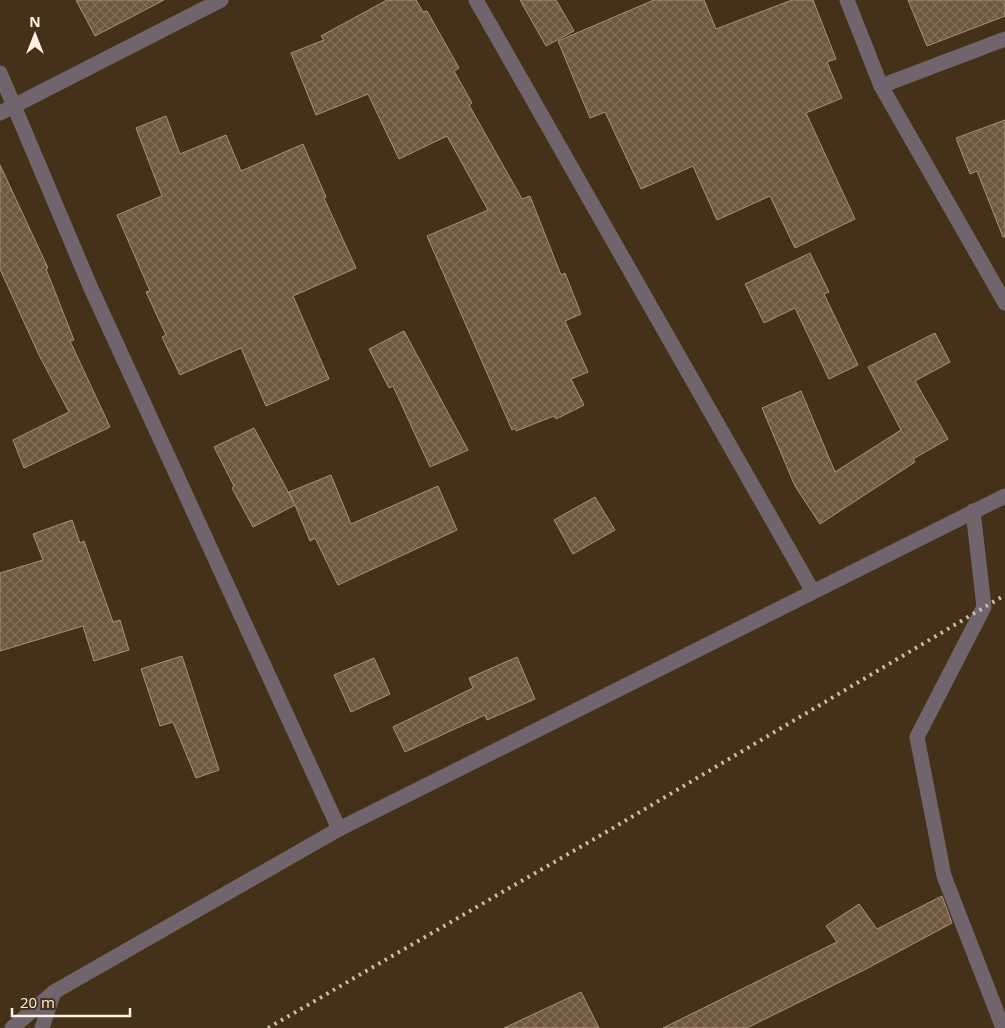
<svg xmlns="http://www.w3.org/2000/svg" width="1005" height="1028" font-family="'Open Sans',sans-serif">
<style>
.building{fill:url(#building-cross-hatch);stroke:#aa9078}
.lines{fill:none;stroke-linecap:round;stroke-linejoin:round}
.minor{stroke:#71656d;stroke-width:15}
.rail{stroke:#cbbbab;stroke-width:4;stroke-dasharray:2.5 5;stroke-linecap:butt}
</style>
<defs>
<pattern id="building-cross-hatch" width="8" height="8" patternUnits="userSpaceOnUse" patternTransform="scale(1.25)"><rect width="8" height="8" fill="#6e563f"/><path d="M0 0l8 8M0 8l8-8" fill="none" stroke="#846f5b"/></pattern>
</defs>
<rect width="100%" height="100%" fill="#45301a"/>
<g class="building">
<path d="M76,0H164L95,36Z"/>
<path d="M387,0H416L423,12L427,11L459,68L454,71L472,103L469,105L522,199L530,196L561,275L565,273L581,314L565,321L588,372L571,379L584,405L556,419L554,416L516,431L515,428L512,430L427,236L488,210L447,136L399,159L368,94L316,115L291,53L324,40L321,36Z"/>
<path d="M520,0H556L574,31L546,46Z"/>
<path d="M654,0H704L716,29L792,0H813L836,59L827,62L842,98L806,113L855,219L795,248L770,196L717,220L693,166L641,189L605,112L590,118L558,41Z"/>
<path d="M908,0H1005V16L927,46Z"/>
<path d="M166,116L180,154L226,135L241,171L303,144L326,197L324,198L356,268L293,296L329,379L266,406L241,348L180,375L162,337L166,335L146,292L150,291L117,215L162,196L136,128Z"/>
<path d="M1005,120V237H1003L977,171L970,174L956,138Z"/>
<path d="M0,165L48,268L46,269L74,340L70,341L110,427L24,468L13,440L69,412L39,355L0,269Z"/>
<path d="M810,253L829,292L824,294L858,365L829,379L795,308L764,323L745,284Z"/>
<path d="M404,331L468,450L430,467L393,386L389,388L369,349Z"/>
<path d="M935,333L950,362L915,381L948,439L913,459L915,462L820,524L795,486L762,408L801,391L835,472L901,430L868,367Z"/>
<path d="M254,428L294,503L289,492L331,475L351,524L438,486L457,530L338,585L315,538L310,541L295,505L253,527L232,488L234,486L214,447Z"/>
<path d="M595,497L615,530L573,554L554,520Z"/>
<path d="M72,520L80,543L84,541L113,622L120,620L129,650L94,661L83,626L0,651V573L43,560L33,534Z"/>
<path d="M182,656L219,770L196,778L173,722L160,726L141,669Z"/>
<path d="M517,657L535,699L487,720L485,715L405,752L393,727L473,688L469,678Z"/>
<path d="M374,658L390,694L351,712L334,675Z"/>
<path d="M942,896L952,923L866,969L747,1028H663L837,942L826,926L859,904L877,929Z"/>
<path d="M581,992L599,1028H504Z"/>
</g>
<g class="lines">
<g class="minor">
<path d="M476,0L812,590"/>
<path d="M847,0L881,86L1005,303"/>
<path d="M0,73L90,286L339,829"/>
<path d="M881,86L1005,39"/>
<path d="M0,113L221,0"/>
<path d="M973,511L984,607L917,737L944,876L1003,1028"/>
<path d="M12,1028L54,992L339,829L1005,496"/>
<path d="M42,1028L54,992"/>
</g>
<path class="rail" d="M268,1028L613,828L1005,595"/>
</g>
<g transform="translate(35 35)" stroke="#45301a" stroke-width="4" paint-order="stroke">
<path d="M0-4L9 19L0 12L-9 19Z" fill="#fff0e3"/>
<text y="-8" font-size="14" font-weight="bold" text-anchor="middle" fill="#fff0e3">N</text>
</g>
<path d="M12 1008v8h118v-8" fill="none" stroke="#fff0e3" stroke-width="2.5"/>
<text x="20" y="1008" font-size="15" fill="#fff0e3" stroke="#45301a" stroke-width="4" paint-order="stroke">20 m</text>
</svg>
